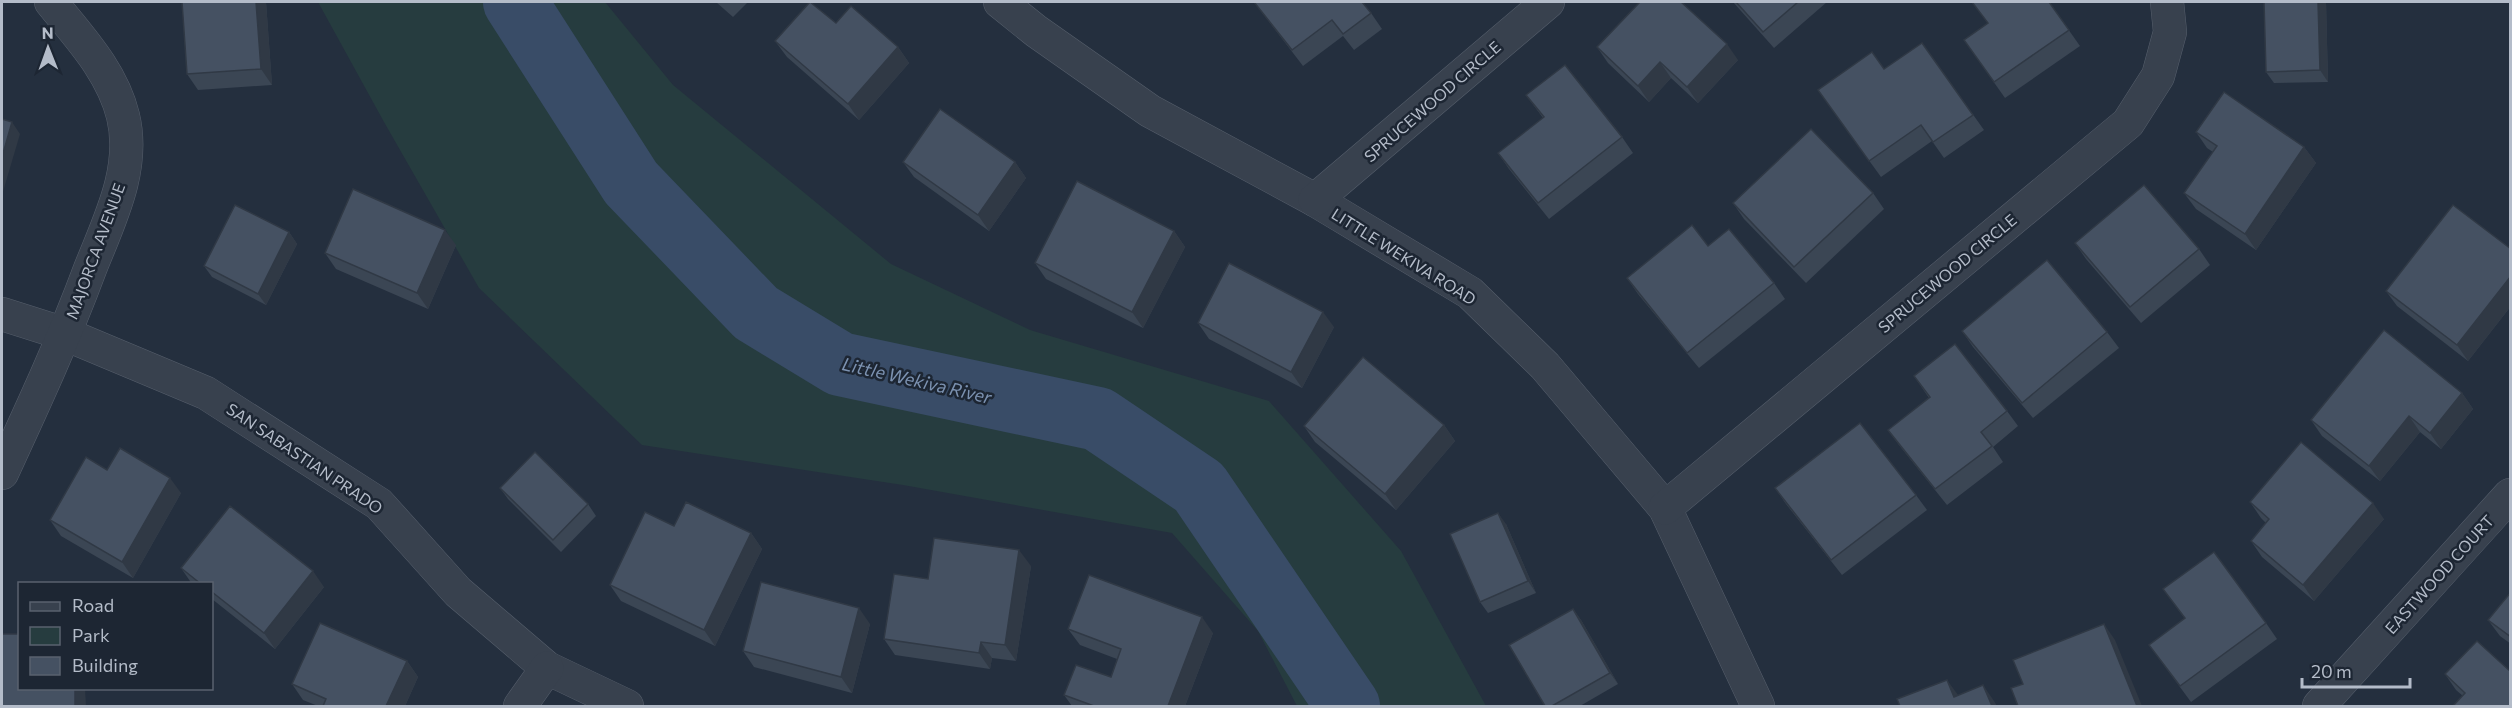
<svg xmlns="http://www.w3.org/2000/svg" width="2512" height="708" font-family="Commissioner,sans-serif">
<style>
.green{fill:#263c3f}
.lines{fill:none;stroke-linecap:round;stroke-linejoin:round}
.river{stroke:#394c67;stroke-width:64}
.street-casing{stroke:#565f6c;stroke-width:34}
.street{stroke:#38414e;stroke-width:33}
.wall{fill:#3b4654}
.shaded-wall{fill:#303945}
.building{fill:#455162;stroke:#303945;stroke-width:1.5}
.labels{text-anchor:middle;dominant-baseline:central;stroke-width:5;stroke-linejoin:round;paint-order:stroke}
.street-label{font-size:16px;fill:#b4bcc9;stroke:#1d2633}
.water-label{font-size:18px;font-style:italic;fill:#7c92b1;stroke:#1d2633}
</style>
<rect width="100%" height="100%" fill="#242f3e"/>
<path class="green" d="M318,2H605L673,85L891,264L1030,330L1269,401L1401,551L1486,706H1297L1258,631L1172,533L903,485L642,445L479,288L384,122Z"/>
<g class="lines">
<path class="river" d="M515,2L631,183L756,313L840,364L1098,419L1199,487L1348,706"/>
<defs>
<g id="street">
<path d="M1000,2L1036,31L1150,111L1315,200L1470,293L1545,366L1665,508L1758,706"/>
<path d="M1315,200L1548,2"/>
<path d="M2,314L65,334L206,393L379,504L458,592L547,668L627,706"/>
<path d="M2,473C33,406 64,339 90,269C109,221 136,169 123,116C112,71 79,37 51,2"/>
<path d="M1665,508L2128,123L2158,76L2170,32L2167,2"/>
<path d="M520,706L547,668"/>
<path d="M2319,706L2510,495"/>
</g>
</defs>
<use href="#street" class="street-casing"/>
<use href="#street" class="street"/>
</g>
<g class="wall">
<path d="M266,2L272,85L198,90L187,74Z"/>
<path d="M716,2H748L733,17Z"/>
<path d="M1254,2L1371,13L1382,29L1354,50L1343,36L1303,66Z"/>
<path d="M1733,2H1827L1774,48Z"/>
<path d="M2049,2L2080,46L2005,98L1964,40Z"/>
<path d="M2326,2L2328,82L2274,83L2266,72Z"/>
<path d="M775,41L898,47L909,63L859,120L787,57Z"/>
<path d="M1922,43L1984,130L1944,158L1932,141L1881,177L1818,90L1884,69Z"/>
<path d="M1597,47L1738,60L1698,103L1671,78L1649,102L1608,63Z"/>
<path d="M1526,95L1622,137L1633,153L1549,219L1509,169L1498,153L1543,118Z"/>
<path d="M2196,132L2304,147L2316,163L2256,250L2196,209L2184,193L2213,152L2207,148Z"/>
<path d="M903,162H1015L1026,178L989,231L914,177Z"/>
<path d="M1873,193L1884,209L1806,283L1744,219L1733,203Z"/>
<path d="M1174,231L1185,247L1143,328L1046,279L1035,263Z"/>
<path d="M289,232L297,244L266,305L212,277L204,266Z"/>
<path d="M2075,243L2199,249L2210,265L2141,323L2086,259Z"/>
<path d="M456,245L428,309L336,269L325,253Z"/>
<path d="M2511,249V306L2468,361L2397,306L2386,291Z"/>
<path d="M1627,278L1774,283L1785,299L1699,368L1638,294Z"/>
<path d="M1198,323L1334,327L1302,388L1209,339Z"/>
<path d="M1962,331L2107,332L2119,348L2033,418L1973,347Z"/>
<path d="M1914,376L2007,411L2018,426L1993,447L2003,462L1947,505L1899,445L1888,430L1929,398Z"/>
<path d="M2462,393L2473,409L2441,449L2420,432L2380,481L2322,436L2311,420Z"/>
<path d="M1444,425L1455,441L1396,510L1315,442L1304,426Z"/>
<path d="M107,470L181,493L133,578L61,536L50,520Z"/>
<path d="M500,488L588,504L596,516L561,552L508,499Z"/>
<path d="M1775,488L1916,495L1927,510L1842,575L1786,504Z"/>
<path d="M2250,502L2384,519L2314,601L2262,557L2251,541L2266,523L2261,518Z"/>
<path d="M1506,524L1536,593L1488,613L1480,602Z"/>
<path d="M674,526L751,533L762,549L715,646L621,601L610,585Z"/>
<path d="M1031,566L1016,661L992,658L990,669L895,655L884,639L928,579Z"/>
<path d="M181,568L324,587L275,649L212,599V584H192Z"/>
<path d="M2163,589L2266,623L2277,639L2191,702L2149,645L2185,619Z"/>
<path d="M2511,592V644L2500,636L2488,620Z"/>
<path d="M1573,609L1581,620L1618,684L1580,706H1545Z"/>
<path d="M870,624L852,693L754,667L743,651Z"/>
<path d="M1068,629L1213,633L1185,706H1072L1064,695L1111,677L1117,659L1080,645Z"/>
<path d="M407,661L418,677L405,706H318L303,700L292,684Z"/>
<path d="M2511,672L2463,696L2456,690L2445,674Z"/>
</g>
<g class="shaded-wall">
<path d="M256,2H266L272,85L261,69Z"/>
<path d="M2318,2H2326L2328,82L2320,70Z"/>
<path d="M1727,44L1738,60L1698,103L1687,87Z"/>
<path d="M898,47L909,63L859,120L848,104Z"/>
<path d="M1660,62L1671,78L1649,102L1638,86Z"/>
<path d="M12,122L20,134L2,195V157Z"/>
<path d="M2304,147L2316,163L2256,250L2245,234Z"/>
<path d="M1015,162L1026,178L989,231L978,215Z"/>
<path d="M445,230L456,245L428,309L417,293Z"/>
<path d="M1174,231L1185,247L1143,328L1132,312Z"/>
<path d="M289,232L297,244L266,305L258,294Z"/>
<path d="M2511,276V306L2468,361L2457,345Z"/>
<path d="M1323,312L1334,327L1302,388L1291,372Z"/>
<path d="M2462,393L2473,409L2441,449L2430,433Z"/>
<path d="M2409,416L2420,432L2380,481L2369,466Z"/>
<path d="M1444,425L1455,441L1396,510L1385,494Z"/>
<path d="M170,478L181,493L133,578L122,562Z"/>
<path d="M2373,503L2384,519L2314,601L2303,585Z"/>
<path d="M1498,513L1506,524L1536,593L1528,581Z"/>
<path d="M751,533L762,549L715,646L704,630Z"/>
<path d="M1019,550L1031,566L1016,661L1005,645Z"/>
<path d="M313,571L324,587L275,649L264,633Z"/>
<path d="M859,608L870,624L852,693L841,677Z"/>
<path d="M1573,609L1581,620L1618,684L1610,673Z"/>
<path d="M1202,617L1213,633L1185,706H1168Z"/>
<path d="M2104,624L2115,640L2142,706H2137Z"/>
<path d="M981,642L992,658L990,669L979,653Z"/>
<path d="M407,661L418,677L405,706H386Z"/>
<path d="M1947,680L1958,695L1954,697Z"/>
<path d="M1983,685L1994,701L1997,706H1992Z"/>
<path d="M75,688H85L86,706H75Z"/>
</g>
<g class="building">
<path d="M182,2H256L261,69L187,74Z"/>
<path d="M810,2L836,23L851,6L898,47L848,104L775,41Z"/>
<path d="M1254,2H1362L1371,13L1343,34L1332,20L1292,50Z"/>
<path d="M1640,2H1681L1727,44L1687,87L1660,62L1638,86L1597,47Z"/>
<path d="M1736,2H1798L1763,32Z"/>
<path d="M1972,2H2049L2069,30L1994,82L1964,40L1988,23Z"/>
<path d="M2264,2H2318L2320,70L2266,72Z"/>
<path d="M1922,43L1973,115L1933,142L1921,125L1869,161L1818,90L1872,52L1884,69Z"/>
<path d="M1565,65L1622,137L1538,203L1498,153L1544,117L1526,95Z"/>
<path d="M2224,92L2304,147L2245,234L2184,193L2217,146L2196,132Z"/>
<path d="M940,109L1015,162L978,215L903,162Z"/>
<path d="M2,119L12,122L2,157Z"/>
<path d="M1811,129L1873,193L1794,267L1733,203Z"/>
<path d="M1077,181L1174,231L1132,312L1035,263Z"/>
<path d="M2144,185L2199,249L2130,307L2075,243Z"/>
<path d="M353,189L445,230L417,293L325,253Z"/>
<path d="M235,205L289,232L258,294L204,266Z"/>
<path d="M2453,205L2511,249V276L2457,345L2386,291Z"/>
<path d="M1692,225L1708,246L1729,229L1774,283L1687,353L1627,278Z"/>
<path d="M2047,260L2107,332L2022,403L1962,331Z"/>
<path d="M1229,263L1323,312L1291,372L1198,323Z"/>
<path d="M2384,330L2462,393L2430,433L2409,416L2369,466L2311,420Z"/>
<path d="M1955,344L2007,411L1981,432L1992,446L1935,489L1888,430L1930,397L1914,376Z"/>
<path d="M1363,357L1444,425L1385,494L1304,426Z"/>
<path d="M1860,423L1916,495L1831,560L1775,488Z"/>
<path d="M2301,442L2373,503L2303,585L2251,541L2269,519L2250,502Z"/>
<path d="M120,448L170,478L122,562L50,520L86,457L107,470Z"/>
<path d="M535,452L588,504L553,540L500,488Z"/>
<path d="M686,502L751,533L704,630L610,585L645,512L674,526Z"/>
<path d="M230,506L313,571L264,633L212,592V584H201L181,568Z"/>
<path d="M1498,513L1528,581L1480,602L1450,534Z"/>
<path d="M934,538L1019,550L1005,645L981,642L979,653L884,639L894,574L928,579Z"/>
<path d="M2214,552L2266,623L2180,686L2149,645L2185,618L2163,589Z"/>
<path d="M1089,575L1202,617L1168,706H1094L1064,695L1076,665L1111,677L1121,649L1068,629Z"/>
<path d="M761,582L859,608L841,677L743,651Z"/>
<path d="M2511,592V637L2488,620Z"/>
<path d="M1573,609L1610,673L1552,706H1545L1509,645Z"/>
<path d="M320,623L407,661L386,706H323L326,699L292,684Z"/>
<path d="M2104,624L2137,706H2018L2011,688L2023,684L2013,660Z"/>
<path d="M2,634H20V688H75V706H2Z"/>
<path d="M2477,641L2511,672V706H2453L2465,693L2445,674Z"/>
<path d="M1947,680L1954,697L1983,685L1992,706H1900L1897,699Z"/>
</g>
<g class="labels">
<g class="street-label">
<text transform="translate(1432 101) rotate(-41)">SPRUCEWOOD CIRCLE</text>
<text transform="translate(95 251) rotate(-70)">MAJORCA AVENUE</text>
<text transform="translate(1404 256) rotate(32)">LITTLE WEKIVA ROAD</text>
<text transform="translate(1947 273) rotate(-40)">SPRUCEWOOD CIRCLE</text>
<text transform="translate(305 458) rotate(34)">SAN SABASTIAN PRADO</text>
<text transform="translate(2439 574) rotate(-48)">EASTWOOD COURT</text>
</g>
<g class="water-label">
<text transform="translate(917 380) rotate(13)">Little Wekiva River</text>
</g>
</g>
<rect width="2512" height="708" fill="none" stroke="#b4bcc9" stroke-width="6"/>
<rect x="18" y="582" width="195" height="108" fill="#1d2633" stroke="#59626f" stroke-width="1.5"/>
<rect x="30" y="602" width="30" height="9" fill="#38414e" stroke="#59626f" stroke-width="1.5"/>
<text x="72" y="612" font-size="18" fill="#b4bcc9">Road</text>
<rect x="30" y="627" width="30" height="18" fill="#263c3f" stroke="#59626f" stroke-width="1.5"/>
<text x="72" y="642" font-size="18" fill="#b4bcc9">Park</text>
<rect x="30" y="657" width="30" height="18" fill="#455162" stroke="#59626f" stroke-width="1.5"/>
<text x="72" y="672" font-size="18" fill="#b4bcc9">Building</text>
<g transform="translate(48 48) rotate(359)" stroke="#1d2633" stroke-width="4.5" paint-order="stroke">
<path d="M0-4.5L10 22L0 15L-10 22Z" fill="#b4bcc9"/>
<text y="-9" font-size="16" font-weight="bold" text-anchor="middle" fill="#b4bcc9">N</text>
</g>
<path d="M2302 678v9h108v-9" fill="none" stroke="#b4bcc9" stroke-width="3"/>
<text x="2311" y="678" font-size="18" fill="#b4bcc9" stroke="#1d2633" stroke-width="4.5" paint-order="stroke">20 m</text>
</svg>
